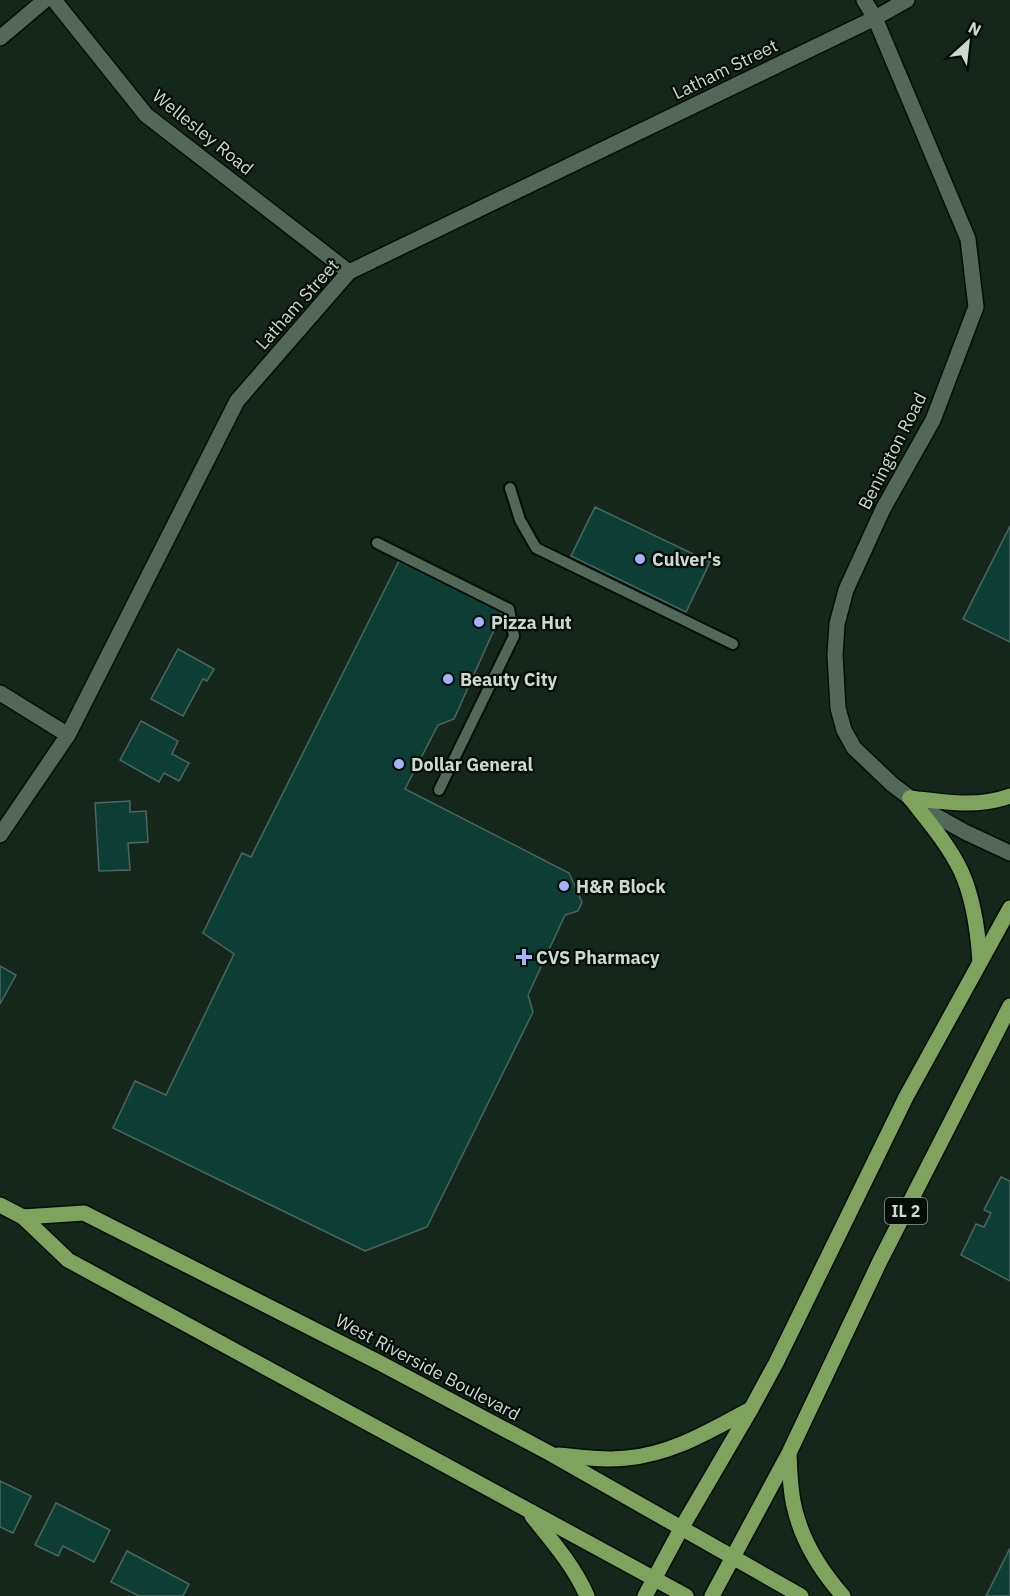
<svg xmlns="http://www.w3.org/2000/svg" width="1010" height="1596" font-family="'IBM Plex Sans',sans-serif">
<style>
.building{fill:#0c3e35;stroke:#4b655f;stroke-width:1.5}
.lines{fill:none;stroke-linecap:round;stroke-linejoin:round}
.lane-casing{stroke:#020f06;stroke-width:14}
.street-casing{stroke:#020f06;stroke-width:18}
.primary-casing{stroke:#020f06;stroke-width:18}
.lane{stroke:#54685a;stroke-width:10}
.street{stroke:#54685a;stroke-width:15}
.primary{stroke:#7fa35e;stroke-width:15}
.poi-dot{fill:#a6b1fc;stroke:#060d08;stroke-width:2}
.labels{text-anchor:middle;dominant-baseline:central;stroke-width:4.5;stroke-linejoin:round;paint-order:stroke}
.shield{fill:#060d08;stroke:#919b94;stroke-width:1.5}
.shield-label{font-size:16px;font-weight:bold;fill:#cdd8d0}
.street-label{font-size:18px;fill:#cdd8d0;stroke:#060d08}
.poi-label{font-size:18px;font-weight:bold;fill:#cdd8d0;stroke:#060d08;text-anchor:start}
</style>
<rect width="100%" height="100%" fill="#15271b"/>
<g class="building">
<path d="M595,507L710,562L686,612L571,556Z"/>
<path d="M1010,526V642L963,619Z"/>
<path d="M399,561L502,612L454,719L438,725L405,789L569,873L582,902L578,911L565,915L528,995L533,1012L427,1227L365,1251L113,1128L135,1081L166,1095L234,954L203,933L242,853L251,857Z"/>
<path d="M178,649L214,669L207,681L203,679L183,716L151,699Z"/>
<path d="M141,721L178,741L172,754L189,763L179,781L164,773L159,782L120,760Z"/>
<path d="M130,801V812L146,811L148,842L128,843L130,870L99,871L95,803Z"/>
<path d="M0,966L16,975L0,1004Z"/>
<path d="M1001,1177L1010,1181V1281L961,1255L976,1224L984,1227L991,1213L984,1210Z"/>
<path d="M0,1481L31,1496L13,1533L0,1527Z"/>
<path d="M56,1503L110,1530L94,1562L63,1546L58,1556L35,1545Z"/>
<path d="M1010,1548V1596H986Z"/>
<path d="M127,1551L189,1584L183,1596H139L111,1582Z"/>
</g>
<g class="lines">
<defs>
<g id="lane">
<path d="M510,488L520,520L536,548L733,644"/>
<path d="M377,543L509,609L514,636L439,790"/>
</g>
<g id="street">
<path d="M54,0L146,115L349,272"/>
<path d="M864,0L875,18L968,239L976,307L933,420L883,509L846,590L837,624L835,655L838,708L844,730L854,748L893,785L929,812L965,832L1010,853"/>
<path d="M0,38L45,0"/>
<path d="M0,693L68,735"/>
<path d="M0,835L68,735L237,401L349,272L875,18L907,0"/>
</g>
<g id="primary">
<path d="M910,798C928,821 948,844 961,871C974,899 978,931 980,962"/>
<path d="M910,798C944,802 977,808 1010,796"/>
<path d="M0,1205L23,1217L68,1260L686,1596"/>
<path d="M23,1217L84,1213L380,1363L551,1454L801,1596"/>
<path d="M789,1454C790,1472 790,1493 795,1510C803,1543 821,1571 843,1596"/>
<path d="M558,1455C581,1457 604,1461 627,1458C673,1454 711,1430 751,1409"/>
<path d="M532,1516C552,1541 574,1566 587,1596"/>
<path d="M645,1596L682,1527L751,1409L776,1363L906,1097L1010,908"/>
<path d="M712,1596L789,1453L880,1261L1010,1006"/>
</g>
</defs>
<use href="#lane" class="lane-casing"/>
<use href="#street" class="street-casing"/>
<use href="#primary" class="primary-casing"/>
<use href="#lane" class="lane"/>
<use href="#street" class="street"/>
<use href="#primary" class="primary"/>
</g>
<g class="poi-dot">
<circle cx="640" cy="559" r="6"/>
<circle cx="479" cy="622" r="6"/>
<circle cx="448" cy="679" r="6"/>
<circle cx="399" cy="764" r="6"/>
<circle cx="564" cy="886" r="6"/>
<path d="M521 948h6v6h6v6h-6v6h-6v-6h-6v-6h6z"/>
</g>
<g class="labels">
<rect class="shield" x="885" y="1198" width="42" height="26" rx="4.5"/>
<g class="shield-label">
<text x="906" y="1211">IL 2</text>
</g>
<g class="street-label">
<text transform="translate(725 69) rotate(-26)">Latham Street</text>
<text transform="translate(203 132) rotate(39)">Wellesley Road</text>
<text transform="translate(297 304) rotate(-48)">Latham Street</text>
<text transform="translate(892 451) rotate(-63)">Benington Road</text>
<text transform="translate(428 1367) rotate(28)">West Riverside Boulevard</text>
</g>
<g class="poi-label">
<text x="652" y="559">Culver's</text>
<text x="491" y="622">Pizza Hut</text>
<text x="460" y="679">Beauty City</text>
<text x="411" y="764">Dollar General</text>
<text x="576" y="886">H&amp;R Block</text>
<text x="536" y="957">CVS Pharmacy</text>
</g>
</g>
<g transform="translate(968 42) rotate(27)" stroke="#060d08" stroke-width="4.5" paint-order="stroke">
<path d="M0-4.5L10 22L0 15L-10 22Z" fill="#cdd8d0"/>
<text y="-9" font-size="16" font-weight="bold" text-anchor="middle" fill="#cdd8d0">N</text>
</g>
</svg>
